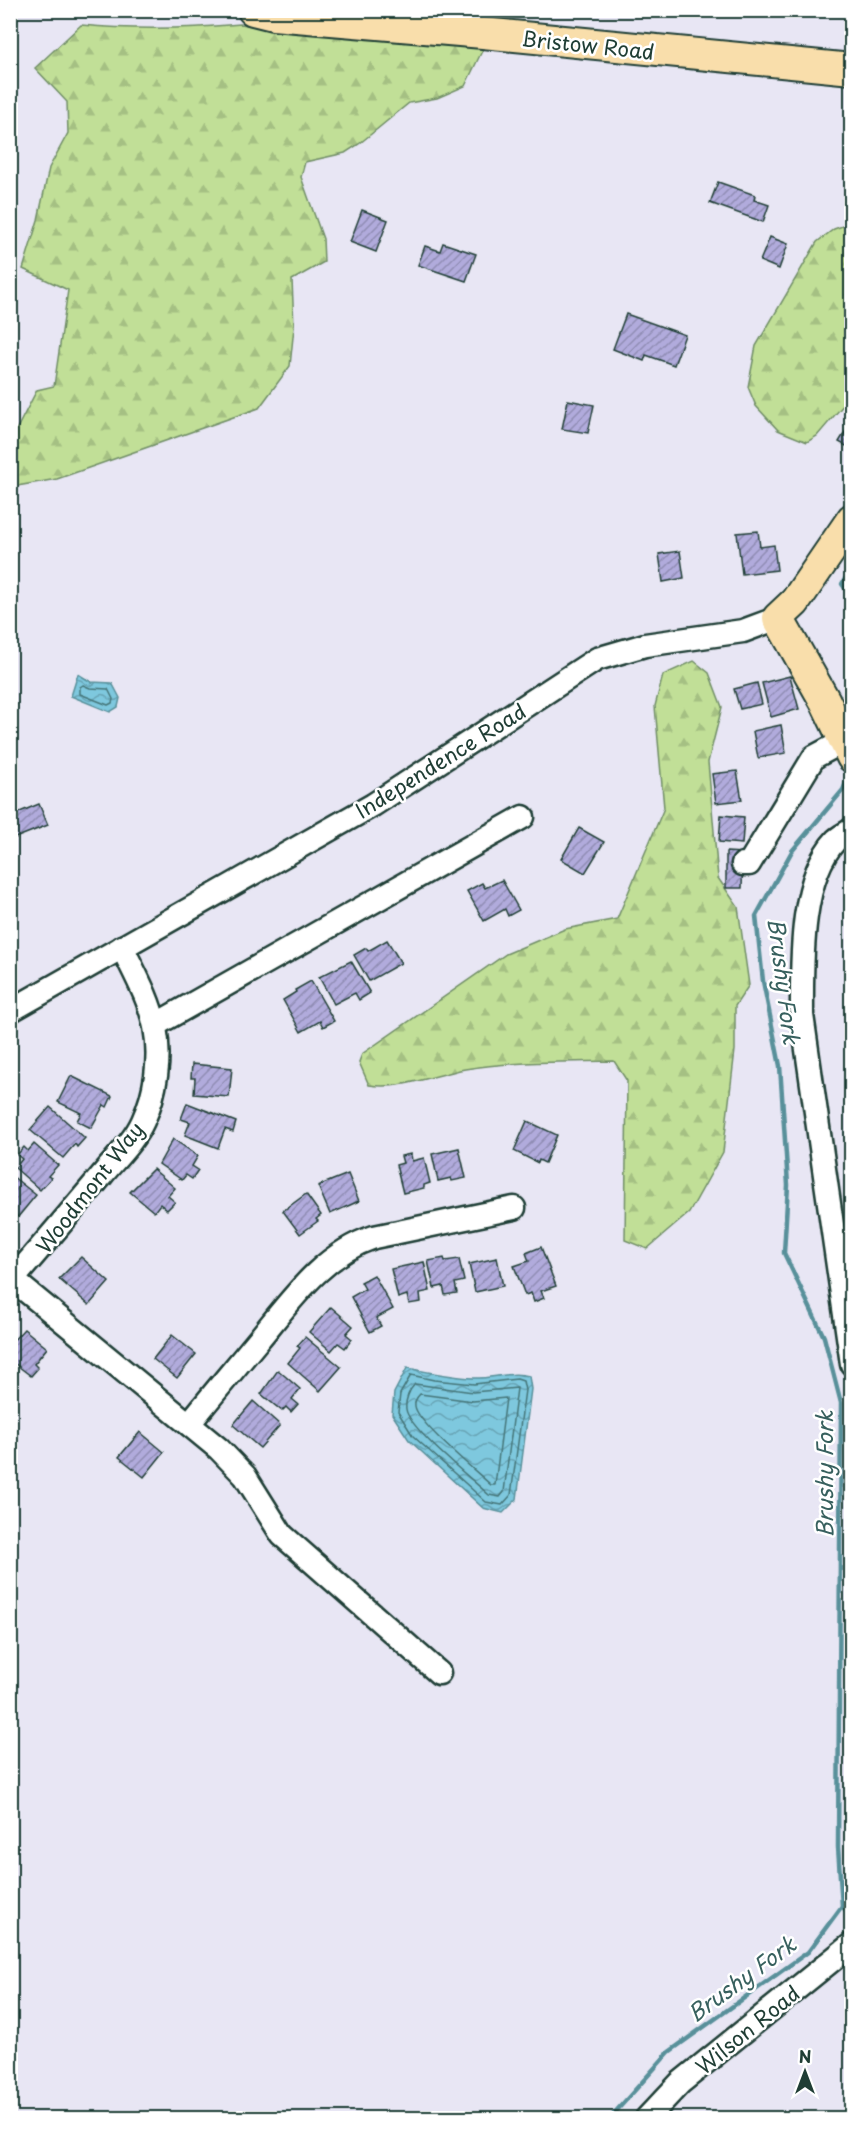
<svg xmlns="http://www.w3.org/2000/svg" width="862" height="2129" font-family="'Playpen Sans',sans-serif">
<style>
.forest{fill:url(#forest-firs);stroke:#708e66;stroke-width:1.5}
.water{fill:url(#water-waves);stroke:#58909a;stroke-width:1.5}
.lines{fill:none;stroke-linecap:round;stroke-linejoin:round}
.shore{stroke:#457578;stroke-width:1.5}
.stream{stroke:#58909a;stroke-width:4.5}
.building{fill:url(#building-hatch);stroke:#1f3d34;stroke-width:1.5}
.minor-casing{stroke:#1f3d34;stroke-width:27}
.major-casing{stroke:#1f3d34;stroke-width:34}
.minor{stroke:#fff;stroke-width:22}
.major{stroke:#f9deab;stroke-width:30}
.labels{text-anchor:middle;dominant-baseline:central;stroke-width:5;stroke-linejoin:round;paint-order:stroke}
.street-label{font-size:21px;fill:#1f3d34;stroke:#fff}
.water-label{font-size:22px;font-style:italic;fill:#37605e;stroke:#fff}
</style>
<defs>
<pattern id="forest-firs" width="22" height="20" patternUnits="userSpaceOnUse" patternTransform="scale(1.5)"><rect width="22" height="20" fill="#c1df97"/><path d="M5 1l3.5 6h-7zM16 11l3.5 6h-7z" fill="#a5c083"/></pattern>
<pattern id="water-waves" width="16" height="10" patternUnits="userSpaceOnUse" patternTransform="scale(1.5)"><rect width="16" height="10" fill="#7ec8de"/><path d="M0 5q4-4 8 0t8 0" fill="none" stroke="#67a4b5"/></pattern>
<pattern id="building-hatch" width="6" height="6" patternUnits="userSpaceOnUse" patternTransform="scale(1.5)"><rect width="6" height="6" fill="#b1abdc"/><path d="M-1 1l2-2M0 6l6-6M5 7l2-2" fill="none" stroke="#8f8cb3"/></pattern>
</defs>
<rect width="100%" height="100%" fill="#e8e6f4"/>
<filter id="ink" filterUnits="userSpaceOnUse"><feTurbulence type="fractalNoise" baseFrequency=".0167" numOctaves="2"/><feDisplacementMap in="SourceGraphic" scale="12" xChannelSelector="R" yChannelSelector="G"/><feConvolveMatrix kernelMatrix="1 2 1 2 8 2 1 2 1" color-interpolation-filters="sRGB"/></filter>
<g filter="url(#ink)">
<g class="forest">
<path d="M241,24C322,38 403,39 484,47L465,86L437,98L409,103L359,144L345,153L305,162L301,177L323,239L324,262L292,280L294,327L290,366L259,408L57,479L11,487V440L37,390L54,386L68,290L23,269L38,220L49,168L68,133L67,102L35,68L81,25C135,30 187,29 241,24Z"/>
<path d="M851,223V396L817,436L807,442L778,430L756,406L748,387L756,346L817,242L834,229Z"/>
<path d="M694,661L709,673L722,707L708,762L718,878L738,907L749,985L735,1006V1050L723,1152L689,1213L647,1249L625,1240L627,1081L614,1061C565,1062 514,1061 465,1069C434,1075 401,1090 369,1085L359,1062L362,1054L506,954L565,929L617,919L664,808L655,706L663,675Z"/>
</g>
<g class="water">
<path d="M78,674L91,682L112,683L120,698L118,707L110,712L71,696Z"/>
<path d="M407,1368C428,1372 450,1377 473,1378C492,1379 510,1371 529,1376L531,1389L517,1499L503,1513L483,1508L409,1440L392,1414L394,1393Z"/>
</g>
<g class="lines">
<g class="shore">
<path d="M83,685L90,688L108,689L113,699L112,703L108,705L80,694V687Z"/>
<path d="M411,1375L434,1380L474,1384L517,1379L523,1381L525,1390L511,1495L502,1505L486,1502L413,1436L398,1412L400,1394Z"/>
<path d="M415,1384L473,1392L517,1388L504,1492L500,1497L489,1495C473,1480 408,1428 406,1409C405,1400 409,1390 415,1384Z"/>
<path d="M420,1394L473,1401L506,1398L495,1485H491C476,1471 417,1423 415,1406C414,1401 417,1397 420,1394Z"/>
</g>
<g class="stream">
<path d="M852,568L842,584L852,598"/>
<path d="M842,1906L852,1917"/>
<path d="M610,2118L669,2052L808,1952L842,1906L838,1847L841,1403L824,1337L784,1253L788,1185L780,1066L763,981L756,916L792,851L843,790L852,768"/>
</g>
</g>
<g class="building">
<path d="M718,182L755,195L754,200L769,205L763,222L710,203Z"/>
<path d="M362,210L388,220L376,252L350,242Z"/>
<path d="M770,237L788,244L779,269L760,261Z"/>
<path d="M443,243L476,254L466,281L418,265L425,246L440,251Z"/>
<path d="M626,314L685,335L674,365L646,355L644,361L613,349Z"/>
<path d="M568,400L594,405L588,433L562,429Z"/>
<path d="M852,421V445L850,448L839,442Z"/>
<path d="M758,531L760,547L774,545L777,570L742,574L737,533Z"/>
<path d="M680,551L684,578L663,582L659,554Z"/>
<path d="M790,676L799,709L771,717L762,683Z"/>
<path d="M757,683L762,704L740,709L734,689Z"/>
<path d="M781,725L786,753L758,758L753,731Z"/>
<path d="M737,771L742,800L716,803L712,774Z"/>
<path d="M39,804L48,825L15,838L10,828V816Z"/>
<path d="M721,815L744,817L742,844L719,842Z"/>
<path d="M579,828L604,842L585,873L561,859Z"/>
<path d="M726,852L743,853L742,888H726Z"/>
<path d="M502,880L519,910L508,916L505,909L484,921L467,891L482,883L485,888Z"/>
<path d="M387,940L401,963L369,981L354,955L366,948L368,951Z"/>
<path d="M351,961L370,993L359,1000L355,993L334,1004L319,977Z"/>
<path d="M311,981L334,1021L323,1027L320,1021L301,1032L283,1000L296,992L295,990Z"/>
<path d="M192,1064L232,1068L229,1097L194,1094L195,1078H191Z"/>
<path d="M71,1076L112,1096L107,1107L104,1105L91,1128L77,1121L81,1113L58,1102Z"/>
<path d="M187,1103L236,1122L233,1132L225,1129L218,1148L185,1135L190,1122L181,1119Z"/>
<path d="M50,1107L85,1138L77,1147L75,1144L63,1158L30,1130Z"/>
<path d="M527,1121L557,1135L545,1163L539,1160L538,1163L514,1151Z"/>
<path d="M173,1139L198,1156L192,1166L198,1170L192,1179L186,1175L182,1180L159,1164Z"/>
<path d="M34,1144L58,1165L48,1176L51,1178L40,1190L15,1168L22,1159L17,1155L24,1147L28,1151Z"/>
<path d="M459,1148L466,1178L452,1181L451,1178L438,1181L432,1154Z"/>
<path d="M411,1154L412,1161L424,1158L430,1183L424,1185V1188L403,1193L396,1165L403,1163L401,1156Z"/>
<path d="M153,1169L175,1188L168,1196L175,1202L167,1210L160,1204L154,1212L130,1192Z"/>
<path d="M348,1174L359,1201L330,1214L318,1186Z"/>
<path d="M12,1176L36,1195L18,1217L10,1211Z"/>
<path d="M306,1194L321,1215L316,1219L318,1221L300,1234L283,1211Z"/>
<path d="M541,1247L556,1286L541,1291L544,1298L534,1302L531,1293L525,1295L514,1266L529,1261L526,1253Z"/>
<path d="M81,1257L109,1282L89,1305L59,1279Z"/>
<path d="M444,1258L445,1261L459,1259L464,1281L455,1283L457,1293L445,1295L443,1286L434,1288L428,1261Z"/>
<path d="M497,1258L503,1286L475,1292L469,1264Z"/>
<path d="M424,1262L430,1291L420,1293L421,1302L409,1304L407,1295L398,1298L391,1269Z"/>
<path d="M374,1275L393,1309L376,1318L381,1326L370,1332L351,1297L365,1289L361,1282Z"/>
<path d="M331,1307L353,1326L346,1334L352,1339L345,1348L338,1343L331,1351L309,1332Z"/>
<path d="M24,1329L47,1348L34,1364L38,1368L31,1376L10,1360V1344Z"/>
<path d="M172,1335L196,1354L177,1378L153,1359Z"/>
<path d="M305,1337L341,1367L320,1391L288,1363L300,1348L297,1346Z"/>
<path d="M278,1370L300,1389L292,1399L298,1404L291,1412L286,1407L282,1411L261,1394Z"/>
<path d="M253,1401L280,1425L260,1448L233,1425Z"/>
<path d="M140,1432L164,1452L144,1477L119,1457Z"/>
</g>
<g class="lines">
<defs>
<g id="minor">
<path d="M852,829C847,833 841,836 836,840C799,879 802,965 802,1015L852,1364"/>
<path d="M743,864H749L814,757L844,741"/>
<path d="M10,1011L373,805L597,659L645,645L743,631L778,618"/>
<path d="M155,1025L523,817"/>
<path d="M13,1280L219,1449L245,1476L282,1535L439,1673"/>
<path d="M10,1283C41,1247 72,1211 102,1175C116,1158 134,1141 143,1121C156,1093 161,1058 155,1027C150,1000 134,972 122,947"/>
<path d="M189,1424C212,1395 236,1367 259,1339C292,1299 323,1254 374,1237L514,1208"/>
<path d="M647,2118L680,2083L852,1944"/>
</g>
<g id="major">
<path d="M253,10L273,15L483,33L852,69"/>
<path d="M852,519L795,602L778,618L825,701L852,757"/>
</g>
</defs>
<use href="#minor" class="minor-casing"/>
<use href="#major" class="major-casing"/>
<use href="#minor" class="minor"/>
<use href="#major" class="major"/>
</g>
</g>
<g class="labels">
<g class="street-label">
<text transform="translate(588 44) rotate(6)">Bristow Road</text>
<text transform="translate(440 760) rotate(-32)">Independence Road</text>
<text transform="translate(89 1187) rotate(-52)">Woodmont Way</text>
<text transform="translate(747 2029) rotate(-39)">Wilson Road</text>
</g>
<g class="water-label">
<text transform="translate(785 981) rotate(83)">Brushy Fork</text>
<text transform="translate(823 1474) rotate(-90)">Brushy Fork</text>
<text transform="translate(741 1978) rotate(-36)">Brushy Fork</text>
</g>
</g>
<rect width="862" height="2129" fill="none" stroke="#fff" stroke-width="36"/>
<rect x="18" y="18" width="826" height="2093" fill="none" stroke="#1f3d34" stroke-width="2" filter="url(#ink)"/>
<g transform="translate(805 2072)" stroke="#ffffff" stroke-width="4.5" paint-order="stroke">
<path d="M0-4.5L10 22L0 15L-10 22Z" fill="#1f3d34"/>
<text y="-9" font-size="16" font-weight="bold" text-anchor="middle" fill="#1f3d34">N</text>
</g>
</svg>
